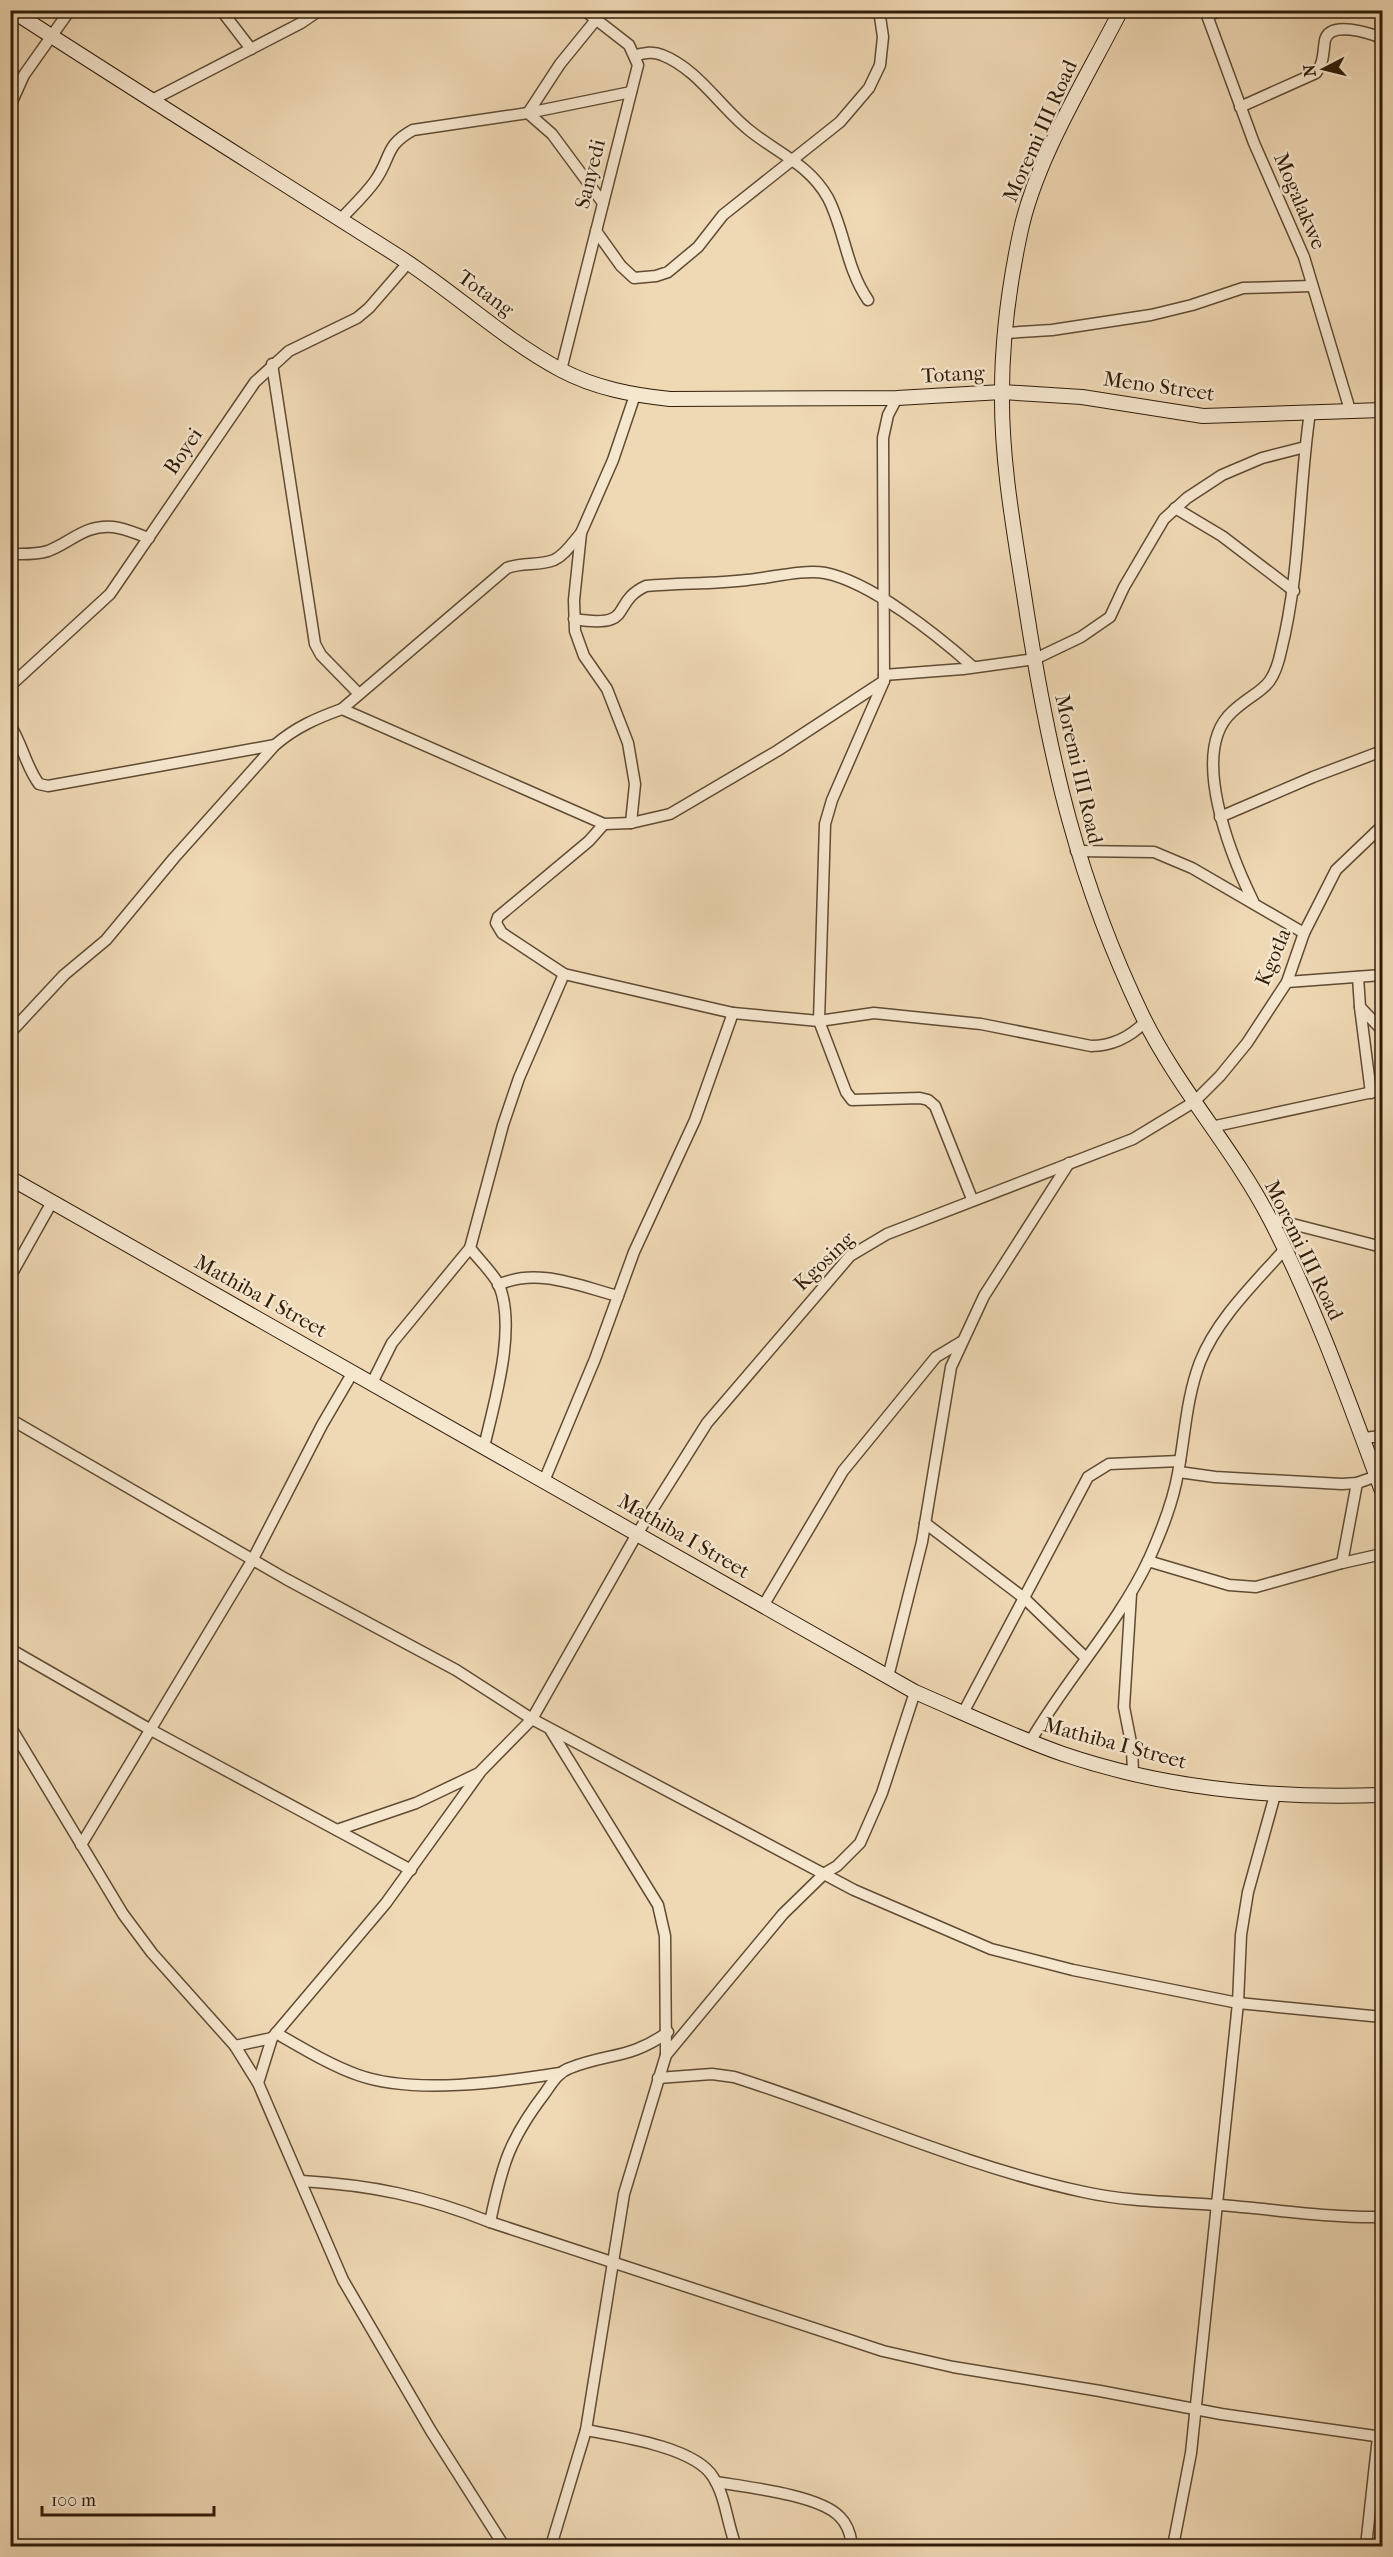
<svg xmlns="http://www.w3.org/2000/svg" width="1393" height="2557" font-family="'IM FELL French Canon',serif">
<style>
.cemetery{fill:url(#cemetery-stones);stroke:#726e4c;stroke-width:1.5}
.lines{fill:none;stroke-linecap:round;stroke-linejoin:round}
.street-casing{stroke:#604b33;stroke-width:13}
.secondary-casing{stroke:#301c08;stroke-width:16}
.street{stroke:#f5e6ce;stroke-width:10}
.secondary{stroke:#f5e6ce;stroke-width:14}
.labels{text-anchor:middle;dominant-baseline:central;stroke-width:5;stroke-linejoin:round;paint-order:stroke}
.street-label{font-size:21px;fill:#301c08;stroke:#f5e6ce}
</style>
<defs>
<pattern id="cemetery-stones" width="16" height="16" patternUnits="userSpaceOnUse" patternTransform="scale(1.5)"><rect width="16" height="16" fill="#b4c091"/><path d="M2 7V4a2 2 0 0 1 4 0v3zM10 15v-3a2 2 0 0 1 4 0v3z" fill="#9ba47c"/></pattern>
</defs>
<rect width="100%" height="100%" fill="#efd8b4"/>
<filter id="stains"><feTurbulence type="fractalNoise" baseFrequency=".00333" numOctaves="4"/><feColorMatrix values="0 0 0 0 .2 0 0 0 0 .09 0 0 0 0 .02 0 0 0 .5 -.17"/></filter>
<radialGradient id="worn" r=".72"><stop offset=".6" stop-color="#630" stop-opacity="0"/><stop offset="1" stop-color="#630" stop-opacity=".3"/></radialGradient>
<path class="cemetery" d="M1382,2458V2546H1374Z"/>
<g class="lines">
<defs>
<g id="street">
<path d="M221,10L251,49"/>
<path d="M1205,10L1254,143L1304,257L1350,410"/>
<path d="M1207,15L1226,10"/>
<path d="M595,21L560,64L528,113L552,134L603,203"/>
<path d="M636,55C645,53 653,51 662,55C698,69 720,107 749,130C777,153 809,164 828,198C845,231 846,268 868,300"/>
<path d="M152,100L301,23L320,10"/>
<path d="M10,106L24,75L70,10"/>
<path d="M1240,107L1316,73C1324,63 1323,52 1325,40C1330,20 1369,33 1382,38"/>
<path d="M340,220C352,207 365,195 375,181C392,157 384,146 413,130L528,113L631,92"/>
<path d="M596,231L621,266L634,278L656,276L668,272L698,247L723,215L840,122L869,88L880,65L883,37L879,10"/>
<path d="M1006,333L1052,330L1151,315L1192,305L1243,288L1312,286"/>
<path d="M272,364L315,644L321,655L359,694"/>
<path d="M561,370L638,65L629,45L584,10"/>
<path d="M897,398L888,415L883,438L884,681L832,800L825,824L819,1021L846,1092L852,1100L920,1098L928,1100L935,1106L972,1199"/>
<path d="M1175,508L1222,536L1294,591"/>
<path d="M10,554C23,554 36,555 48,551C70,543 85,524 113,527C124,528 137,534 149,538"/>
<path d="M574,619C637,629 609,603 646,586C680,583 714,584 747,580C770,578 804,569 825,573C871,582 937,635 972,666"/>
<path d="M884,675L963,669L1035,659L1081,637L1110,617L1124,587L1164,519L1187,498L1222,475L1262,458L1305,447"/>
<path d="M10,686L110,594L255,382L289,351L357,318L369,308L408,263"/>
<path d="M342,709L507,568C522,562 539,566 554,560C565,555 573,542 581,533"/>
<path d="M10,725C22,743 26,767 39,784L48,786L275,745"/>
<path d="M1220,817L1313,777L1382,751"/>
<path d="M631,823L635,784L628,743L607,689L584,656L575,631L574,600L581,533L613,460L635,395"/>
<path d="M1076,851L1154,852L1192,868L1304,933"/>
<path d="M1253,901C1232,858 1188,752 1232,712C1259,687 1272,693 1281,651C1301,571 1298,493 1310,412"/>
<path d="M1358,977L1360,1007L1382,1030"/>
<path d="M1287,982L1382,975"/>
<path d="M1360,1007L1371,1093"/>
<path d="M733,1013L819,1021L874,1013L981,1024L1091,1046C1113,1046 1130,1037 1145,1022"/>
<path d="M10,1033L64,975L106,940L174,858L275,745C296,727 317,718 342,709L604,824L631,823L670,814L777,751L884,681"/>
<path d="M1211,1127L1382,1090"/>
<path d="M1269,1218L1382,1247"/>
<path d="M470,1248C479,1260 493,1273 499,1285C517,1329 494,1403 484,1447"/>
<path d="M10,1277L52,1202"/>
<path d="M498,1285C537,1267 579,1286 618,1296"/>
<path d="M372,1383L392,1343L470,1248L503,1125L519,1078L564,974L502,933L496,923L498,917L589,841L604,824"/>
<path d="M10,1419L286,1579L456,1670L532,1719L637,1534L707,1423L850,1256L887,1234L1133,1139L1194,1102L1220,1076L1247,1043L1287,982L1304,933L1336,870L1382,826"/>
<path d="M1363,1438L1382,1436"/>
<path d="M1179,1472L1215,1477L1342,1484L1357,1483L1377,1476"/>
<path d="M544,1481L595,1359L634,1252L695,1120L733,1013L564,974"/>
<path d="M925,1523L1024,1598L1086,1658"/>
<path d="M1148,1561L1229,1585L1256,1587L1342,1563L1382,1554"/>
<path d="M1342,1563L1357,1483"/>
<path d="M1131,1594L1124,1707L1132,1748L1133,1773"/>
<path d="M763,1606L843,1471L936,1357L961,1342"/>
<path d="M10,1649L151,1730L411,1870"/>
<path d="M888,1677L922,1542L951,1367L984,1296L1069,1163"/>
<path d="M963,1713L1088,1477L1109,1464L1180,1461"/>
<path d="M10,1726L123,1914L152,1953L235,2046L258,2083L343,2280L431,2431L504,2546"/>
<path d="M551,1731L658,1905L665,1936L666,2055"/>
<path d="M1030,1742C1066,1679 1118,1625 1149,1559C1161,1532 1173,1503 1178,1473C1185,1436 1186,1399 1200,1362C1217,1319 1254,1284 1284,1250"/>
<path d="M337,1830L416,1803L479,1773"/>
<path d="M81,1845L253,1559L322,1425L353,1372"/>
<path d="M276,2033C302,2048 330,2065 358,2075C414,2095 503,2082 560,2073"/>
<path d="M235,2046L272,2038"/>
<path d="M658,2078L712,2074L734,2077C851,2114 963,2166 1084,2192C1129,2202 1174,2202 1219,2205C1274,2209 1327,2218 1382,2217"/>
<path d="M258,2083L272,2038L386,1903L481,1771L532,1719L854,1890L991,1949L1073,1970L1238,2003L1382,2017"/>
<path d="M302,2181C371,2185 425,2196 490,2222L883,2351L953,2367L1100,2391L1221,2414L1382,2437"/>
<path d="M490,2222C502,2165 509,2140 545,2093C552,2083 558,2072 570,2068C608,2053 631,2059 668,2032"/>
<path d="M586,2430C618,2436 695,2447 713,2477C726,2497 727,2524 736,2546"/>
<path d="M716,2482C746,2487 820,2495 840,2517C848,2525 851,2536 852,2546"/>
<path d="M551,2546L586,2430L624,2194L666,2055L783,1914L825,1873L837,1866L860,1843L882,1793L915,1692"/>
<path d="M1173,2546L1191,2453L1238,2003L1241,1935L1248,1892L1275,1795"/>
<path d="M1366,2546L1378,2437"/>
</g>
<g id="secondary">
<path d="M11,10C139,93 269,174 398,256C453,291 503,339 561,370C595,388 632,395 670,399L897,398L1002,392L1082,397L1203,416L1382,410"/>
<path d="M1121,10C1086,79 1035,160 1020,234C1009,286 1002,340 1002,392C1001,466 1016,541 1027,614C1050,761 1078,882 1143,1017C1178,1088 1233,1148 1270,1219C1315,1306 1348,1399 1382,1491"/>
<path d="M10,1178L915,1692C964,1713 1012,1736 1063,1754C1166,1789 1274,1799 1382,1795"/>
</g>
</defs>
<use href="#street" class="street-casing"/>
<use href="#secondary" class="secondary-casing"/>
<use href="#street" class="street"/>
<use href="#secondary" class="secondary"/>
</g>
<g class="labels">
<g class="street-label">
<text transform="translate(1040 131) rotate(-66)">Moremi III Road</text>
<text transform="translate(590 174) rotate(-76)">Sanyedi</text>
<text transform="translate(1300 201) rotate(67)">Mogalakwe</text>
<text transform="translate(486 293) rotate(36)">Totang</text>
<text transform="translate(953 374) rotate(-3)">Totang</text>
<text transform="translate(1159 386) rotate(8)">Meno Street</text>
<text transform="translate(183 451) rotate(-56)">Boyei</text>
<text transform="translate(1079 769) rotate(77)">Moremi III Road</text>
<text transform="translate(1273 957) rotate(-67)">Kgotla</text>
<text transform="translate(1304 1250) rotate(64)">Moremi III Road</text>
<text transform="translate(824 1261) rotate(-44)">Kgosing</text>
<text transform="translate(261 1296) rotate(29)">Mathiba I Street</text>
<text transform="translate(684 1536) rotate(30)">Mathiba I Street</text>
<text transform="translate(1115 1743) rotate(15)">Mathiba I Street</text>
</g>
</g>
<rect width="1393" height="2557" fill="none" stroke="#efd8b4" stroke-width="36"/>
<rect x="12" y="12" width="1369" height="2533" fill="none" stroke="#301c08" stroke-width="3"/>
<rect x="18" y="18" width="1357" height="2521" fill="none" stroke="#301c08" stroke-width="1.5"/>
<g transform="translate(1324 69) rotate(263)" stroke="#f5e6ce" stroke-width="4.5" paint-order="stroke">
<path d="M0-4.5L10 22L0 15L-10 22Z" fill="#301c08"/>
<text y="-9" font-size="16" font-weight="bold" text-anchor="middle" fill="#301c08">N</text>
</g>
<path d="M42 2506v9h172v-9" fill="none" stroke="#301c08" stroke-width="3"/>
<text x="51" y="2506" font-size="18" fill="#301c08" stroke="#f5e6ce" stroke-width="4.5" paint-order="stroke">100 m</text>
<rect width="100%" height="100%" filter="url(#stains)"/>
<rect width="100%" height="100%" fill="url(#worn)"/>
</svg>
